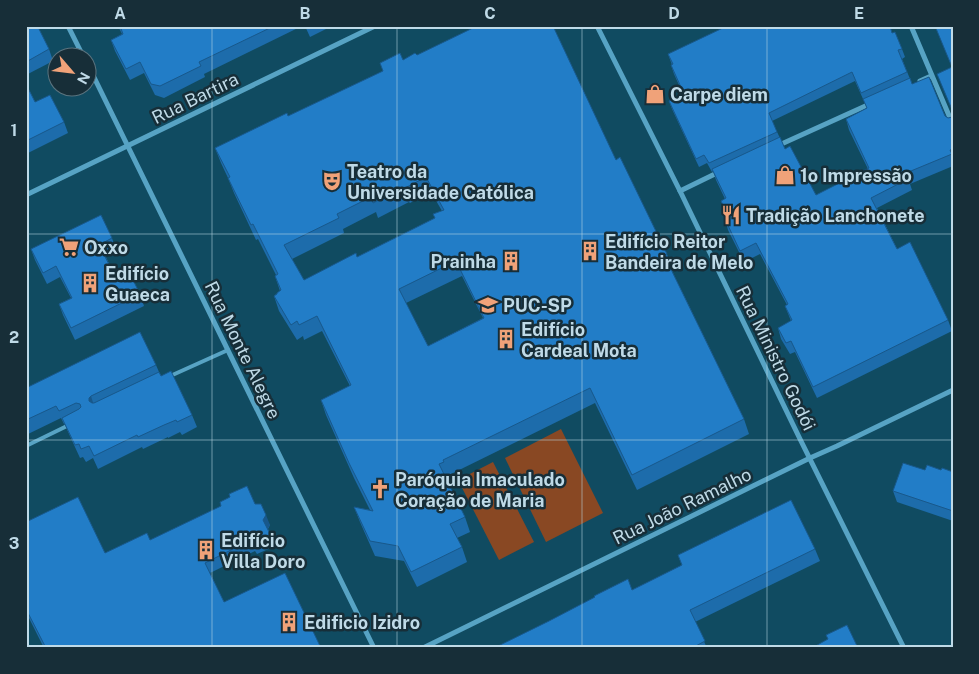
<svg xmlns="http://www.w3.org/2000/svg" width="979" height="674" font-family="'Public Sans',sans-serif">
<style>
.green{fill:#894823}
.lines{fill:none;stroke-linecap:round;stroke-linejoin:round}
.lane{stroke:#57a3c4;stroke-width:4}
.street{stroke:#57a3c4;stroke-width:5}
.wall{fill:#1d6cab;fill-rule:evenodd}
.shaded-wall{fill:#18588b}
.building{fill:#227dc7;stroke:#18588b;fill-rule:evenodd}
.grid{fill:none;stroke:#bfdae7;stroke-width:1;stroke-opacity:0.55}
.labels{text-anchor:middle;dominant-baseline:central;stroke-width:5;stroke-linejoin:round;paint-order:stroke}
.poi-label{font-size:18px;font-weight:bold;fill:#bfdae7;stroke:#172e38;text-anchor:start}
.street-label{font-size:18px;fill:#bfdae7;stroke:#172e38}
.neatline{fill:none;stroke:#bfdae7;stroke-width:2}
.grid-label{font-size:16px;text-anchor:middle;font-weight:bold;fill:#bfdae7}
</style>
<rect width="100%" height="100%" fill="#104b61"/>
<g class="green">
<path d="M561,429L603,513L546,542L505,458Z"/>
<path d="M493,462L534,542L499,560L458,480Z"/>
</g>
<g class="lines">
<g class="lane">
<path d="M168,377L228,350"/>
<path d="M26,446L69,425"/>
</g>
<g class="street">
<path d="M68,26L84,58"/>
<path d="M597,26L680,191L800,439L904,648"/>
<path d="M911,26L953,125"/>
<path d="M88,65L374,648"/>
<path d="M920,81L931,76"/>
<path d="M777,146L872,103"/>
<path d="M680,191L719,172"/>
<path d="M26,195L375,26"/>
<path d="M423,648L810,458L837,446L953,390"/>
</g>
</g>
<g class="wall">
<path d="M26,26L49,49L53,61L26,75Z"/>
<path d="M118,26H302L204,74L205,77L164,98L155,95L144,73L130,80L115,51L111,40L122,34Z"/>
<path d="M305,26H332L310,37Z"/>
<path d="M892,33L902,49L905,57L902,59L912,84L948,118L952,117L953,114V166L910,184L912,190L877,208L897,249L948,320L952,331L817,398L795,352L790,354L781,339L778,328L791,321L785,306L787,305L760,254L744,262L728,230L725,219L728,218L721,201L725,199L716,180L713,171L712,172L707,163L699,167L672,109L669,101L683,94L674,74L671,65H672L668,54ZM855,81L867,108L846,119L849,130L868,169L816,195L785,149L772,121Z"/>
<path d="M417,55L616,160L667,254L672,269H671L744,419L749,434L637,490L595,403L449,475V477L446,478L465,517L470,532L457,538L462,547L467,562L417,587L404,561L375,556L360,522L354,507L370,510L354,478L326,415L321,400L350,386L322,331L304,340L303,336L297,340L279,311L274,296L280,291L275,276L276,275L258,239L256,240L234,193L228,178L221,163L215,148L288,116L383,71L380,63L403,60ZM431,192L442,211L433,214L435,218L357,257L304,280L292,259L344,233L343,229L376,212L378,218L409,202L410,203ZM462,276L483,318L428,346L406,303Z"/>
<path d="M26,84L35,102L64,122L68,133L26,154Z"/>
<path d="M112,238L116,250L105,255L115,276L140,294L144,306L75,340L63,315L59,304L71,298L60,277L47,284L35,260L31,249Z"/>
<path d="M156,365L159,372L161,376L192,415L197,427L182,435L180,432L168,438V437L143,449L142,447L98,469L93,458L86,462L83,457L80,458L64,423V424L61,418L26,435V388Z"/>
<path d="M925,470H941L953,472V521L897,502L893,491Z"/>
<path d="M255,504L270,525L268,529L275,546L257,554L255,551L210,573L224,602L321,648H44L26,612V522L105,553L150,540Z"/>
<path d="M815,549L820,561L695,622L707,648H494L632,590L682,566L678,555Z"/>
</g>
<g class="shaded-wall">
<path d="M91,396L95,409L89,401V398Z"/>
<path d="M266,515L270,525L267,530L263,520Z"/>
</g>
<g class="building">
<path d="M26,26H36L37,28L38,27L49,49L26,62Z"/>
<path d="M120,26H274L199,62L201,66L160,86L151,84L140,62L126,69L111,40L123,34Z"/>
<path d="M477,26H553L616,160L620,157L667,254L664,255L744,419L632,475L590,388L443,460L444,462L439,464L465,517L450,524L462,547L411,572L398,546L370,541L354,507L373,511L349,463L321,400L351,385L317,316L299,325L297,321L291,325L274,296L277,294V293L281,290L275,276L278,274L253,224L251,225L228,178L230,177L215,148L287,113L288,116L383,71L380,63L400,53L403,60L415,53L417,55ZM426,177L444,210L433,214L435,218L357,257L356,253L304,280L284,245L339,218L337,214L371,197L373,203L404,187L405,188ZM456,261L484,318L428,346L399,289Z"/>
<path d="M727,26H890L892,33L895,32L902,49L898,50L907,72L861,93L852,72L769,113L777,132L709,163L704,155L696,159L669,101L684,94L671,65L673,64L668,54Z"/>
<path d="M935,26H953V112L937,74L952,67Z"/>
<path d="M929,77L945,116L948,118L952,117L953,114V149L950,150L952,154L906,173L908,179L871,198L897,249L910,242L948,320L813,387L791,341L786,343L778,328L792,320L785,306L788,304L756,243L740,251L725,219L729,217L721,201L726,198L712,169L780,137L785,149L790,146L816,195L869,168L846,119L867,108L863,99L910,78L912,84Z"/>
<path d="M26,84L35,102L50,95L64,122L26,141Z"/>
<path d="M101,215L112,238L99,245L115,276L128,270L140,294L71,328L59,304L72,298L56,266L43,273L31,249Z"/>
<path d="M140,332L156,365L91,396L89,398V401L92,403H94L159,372L161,376L171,371L192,415L177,422L176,420L164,425L138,437L137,435L94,456L89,446L81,449L79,444L75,445L62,418L79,409L81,407L80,404L76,403L59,411L56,406L26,420V388Z"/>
<path d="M903,463L925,470L927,465L941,470L942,468L953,472V511L893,491Z"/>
<path d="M247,486L255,504H261L266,515L263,520L271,536L253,544L251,540L205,563L224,602L285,573L321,648H46L26,609V522L78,497L105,553L147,533L150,540L221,506L220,502L230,497L229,494Z"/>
<path d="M791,500L815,549L690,610L705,641L694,647V648H494L549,621L595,597L594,596L628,579L632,590L682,565L678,555Z"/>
<path d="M847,625L858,648H812L828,639L826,635Z"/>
</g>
<path class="grid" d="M212,26V648M397,26V648M582,26V648M767,26V648M26,234H953M26,440H953"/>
<defs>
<symbol id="shop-bare" viewBox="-9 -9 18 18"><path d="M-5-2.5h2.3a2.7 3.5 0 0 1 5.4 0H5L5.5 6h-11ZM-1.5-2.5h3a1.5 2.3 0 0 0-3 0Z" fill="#f0a279" stroke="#172e38" stroke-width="2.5" paint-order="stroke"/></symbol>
<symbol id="theatre-bare" viewBox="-9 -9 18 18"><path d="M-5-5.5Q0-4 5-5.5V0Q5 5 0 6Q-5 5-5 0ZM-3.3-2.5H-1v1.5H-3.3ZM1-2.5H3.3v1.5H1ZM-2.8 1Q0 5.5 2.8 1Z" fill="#f0a279" stroke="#172e38" stroke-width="2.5" paint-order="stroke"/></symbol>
<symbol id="restaurant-bare" viewBox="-9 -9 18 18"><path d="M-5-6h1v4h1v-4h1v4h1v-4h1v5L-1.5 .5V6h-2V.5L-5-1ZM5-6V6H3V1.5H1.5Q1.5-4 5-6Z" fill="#f0a279" stroke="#172e38" stroke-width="2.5" paint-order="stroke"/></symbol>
<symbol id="supermarket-bare" viewBox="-9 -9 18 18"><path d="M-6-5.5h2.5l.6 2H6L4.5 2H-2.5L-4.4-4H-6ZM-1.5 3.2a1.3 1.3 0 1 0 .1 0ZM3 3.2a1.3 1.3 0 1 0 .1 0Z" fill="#f0a279" stroke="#172e38" stroke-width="2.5" paint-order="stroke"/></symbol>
<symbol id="building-bare" viewBox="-9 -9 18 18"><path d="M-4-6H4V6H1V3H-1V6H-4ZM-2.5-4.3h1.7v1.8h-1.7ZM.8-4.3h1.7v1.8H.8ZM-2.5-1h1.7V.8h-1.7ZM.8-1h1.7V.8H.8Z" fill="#f0a279" stroke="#172e38" stroke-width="2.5" paint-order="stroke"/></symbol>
<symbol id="university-bare" viewBox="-9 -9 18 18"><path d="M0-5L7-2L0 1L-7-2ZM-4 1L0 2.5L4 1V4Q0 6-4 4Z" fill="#f0a279" stroke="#172e38" stroke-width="2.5" paint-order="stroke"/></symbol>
<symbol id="church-bare" viewBox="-9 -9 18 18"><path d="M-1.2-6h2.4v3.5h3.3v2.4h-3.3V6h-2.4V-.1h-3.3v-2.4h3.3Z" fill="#f0a279" stroke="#172e38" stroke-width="2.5" paint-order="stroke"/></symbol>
</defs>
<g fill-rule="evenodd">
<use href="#shop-bare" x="641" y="80" width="28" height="28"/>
<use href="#shop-bare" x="771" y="161" width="28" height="28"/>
<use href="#theatre-bare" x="318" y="167" width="28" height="28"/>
<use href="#restaurant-bare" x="717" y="201" width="28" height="28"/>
<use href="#supermarket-bare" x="55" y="233" width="28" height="28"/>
<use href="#building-bare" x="576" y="237" width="28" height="28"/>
<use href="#building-bare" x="497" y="247" width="28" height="28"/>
<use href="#building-bare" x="76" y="269" width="28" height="28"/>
<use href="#university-bare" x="474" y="291" width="28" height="28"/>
<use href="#building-bare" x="492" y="325" width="28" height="28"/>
<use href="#church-bare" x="366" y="475" width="28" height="28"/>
<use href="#building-bare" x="192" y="536" width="28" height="28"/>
<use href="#building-bare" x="275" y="608" width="28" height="28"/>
</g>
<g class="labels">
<g class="poi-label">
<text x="670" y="94">Carpe diem</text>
<text x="347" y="171">Teatro da<tspan x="347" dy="21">Universidade Católica</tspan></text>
<text x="800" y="175">1o Impressão</text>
<text x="746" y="215">Tradição Lanchonete</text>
<text x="605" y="241">Edifício Reitor<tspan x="605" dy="21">Bandeira de Melo</tspan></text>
<text x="84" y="247">Oxxo</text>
<text x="496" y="261" text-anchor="end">Prainha</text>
<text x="105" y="273">Edifício<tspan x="105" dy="21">Guaeca</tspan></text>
<text x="503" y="305">PUC-SP</text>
<text x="521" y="329">Edifício<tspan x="521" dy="21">Cardeal Mota</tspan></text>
<text x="395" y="479">Paróquia Imaculado<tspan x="395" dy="21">Coração de Maria</tspan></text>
<text x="221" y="540">Edifício<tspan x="221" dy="21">Villa Doro</tspan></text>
<text x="304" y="622">Edificio Izidro</text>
</g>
<g class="street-label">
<text transform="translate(195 98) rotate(-26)">Rua Bartira</text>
<text transform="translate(243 350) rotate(64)">Rua Monte Alegre</text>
<text transform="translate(776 358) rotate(64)">Rua Ministro Godói</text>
<text transform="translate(682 506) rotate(-26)">Rua João Ramalho</text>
</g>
</g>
<rect width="979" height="674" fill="none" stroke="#172e38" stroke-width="55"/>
<g transform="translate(72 72) rotate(118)"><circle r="24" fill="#172e38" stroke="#5a737e"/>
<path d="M0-4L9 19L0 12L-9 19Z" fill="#f0a279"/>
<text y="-8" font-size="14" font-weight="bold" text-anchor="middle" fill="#bfdae7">N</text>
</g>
<rect x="28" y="28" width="924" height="618" class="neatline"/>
<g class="grid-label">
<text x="120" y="19">A</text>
<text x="305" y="19">B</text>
<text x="490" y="19">C</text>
<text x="674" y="19">D</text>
<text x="859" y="19">E</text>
<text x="14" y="136">1</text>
<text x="14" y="343">2</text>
<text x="14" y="549">3</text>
</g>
</svg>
